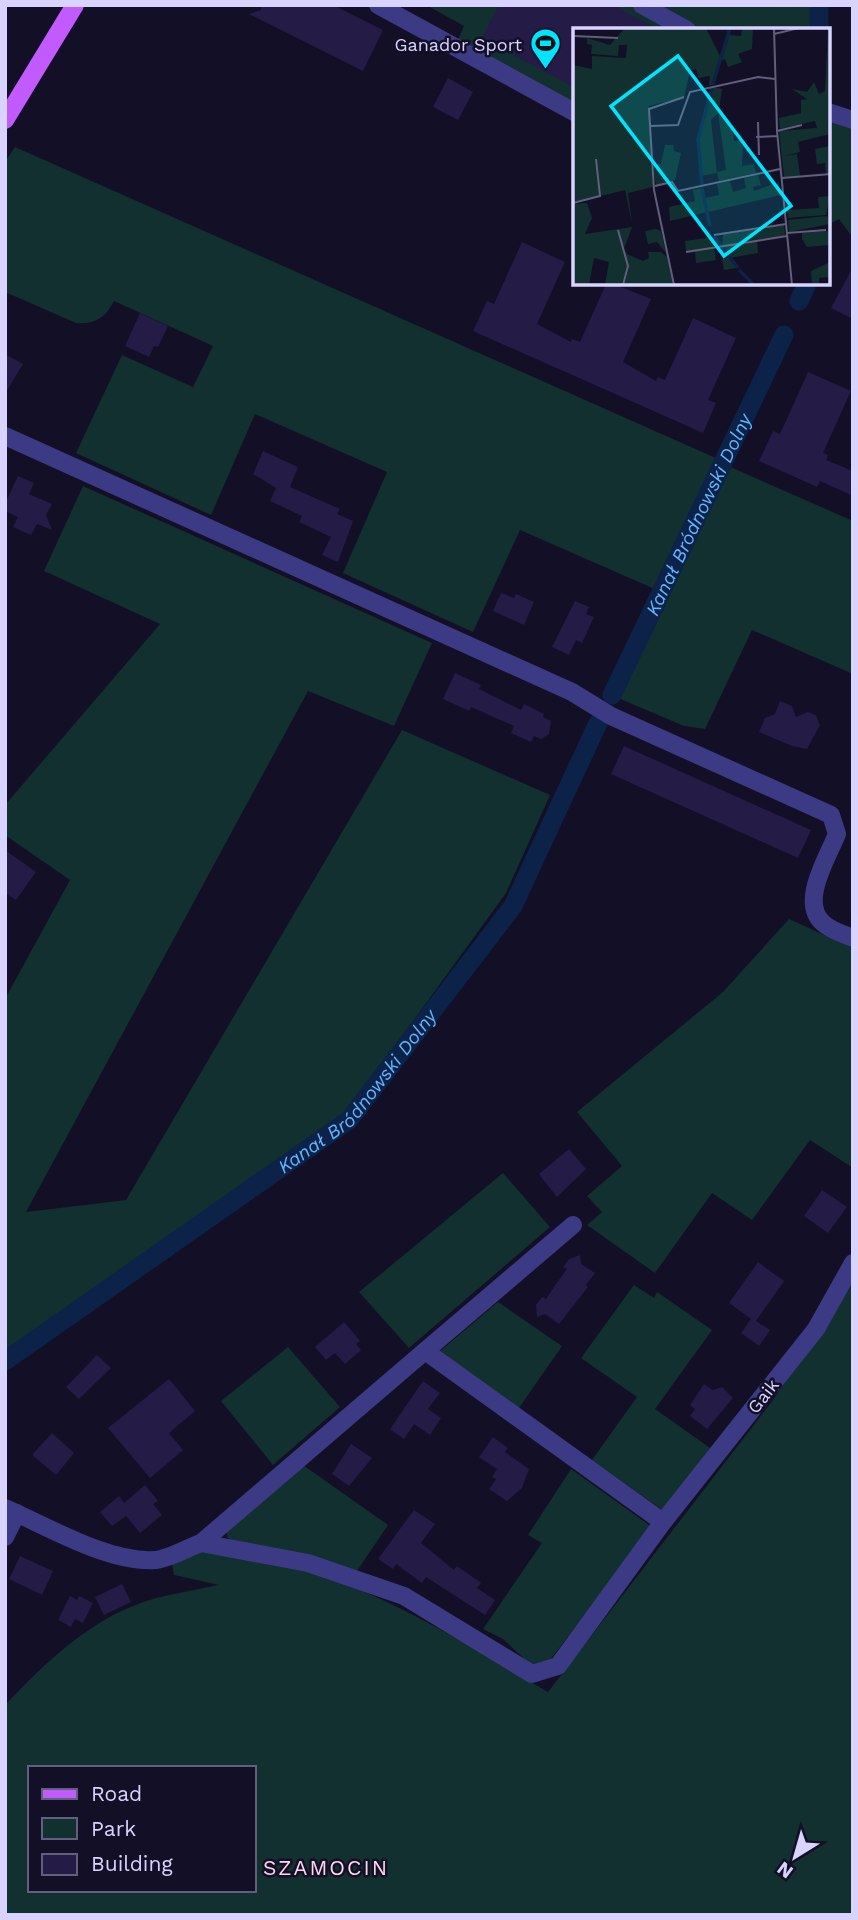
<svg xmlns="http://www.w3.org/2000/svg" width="858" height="1920" font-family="'Work Sans',sans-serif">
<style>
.green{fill:#12302f;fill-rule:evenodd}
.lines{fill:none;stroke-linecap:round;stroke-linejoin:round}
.canal{stroke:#0c2248;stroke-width:19}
.building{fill:#241b47}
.minor{stroke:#3d3a85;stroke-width:18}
.major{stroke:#c25bff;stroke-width:18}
.labels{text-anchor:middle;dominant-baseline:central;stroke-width:5;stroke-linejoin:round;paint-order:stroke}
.poi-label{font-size:18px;fill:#d9d4ff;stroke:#130f26;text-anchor:end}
.street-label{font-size:18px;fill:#d9d4ff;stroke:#130f26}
.water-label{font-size:19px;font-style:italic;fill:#62b6ff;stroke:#130f26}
.quarter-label{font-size:21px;letter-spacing:2px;fill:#ffd6f0;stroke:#130f26}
.inset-river{fill:none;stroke:#0c2248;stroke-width:3.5}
.inset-road{fill:none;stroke:#625e7d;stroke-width:2}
.view{fill:#00e5ff;fill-opacity:0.15;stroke:#00e5ff;stroke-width:3.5}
.inset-edge{fill:none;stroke:#d9d4ff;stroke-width:3.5}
</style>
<rect width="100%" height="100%" fill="#130f26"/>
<g class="green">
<path d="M426,5H629L674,30H574V102L458,40L464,26Z"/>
<path d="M652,5H812V30H697Z"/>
<path d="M828,116L853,125V238L839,219L828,225Z"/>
<path d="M15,147L718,459L657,590L520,530L473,632L343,573L387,472L255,414L211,515L76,453L122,355L193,387L213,346L114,301C106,317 95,325 76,323L5,292V162Z"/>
<path d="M728,466L853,521V674L752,630L705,729L684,726L618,698Z"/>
<path d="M83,486L432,643L394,726L308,691L26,1212L126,1200L402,730L550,795L506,893L345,1115L5,1350V999L70,880L5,835V805L160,624L44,571Z"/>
<path d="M789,919L853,948V1168L810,1140L752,1220L712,1193L655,1273L587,1225L602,1212L587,1196L622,1166L577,1112L723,992Z"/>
<path d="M503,1173L550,1227L409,1348L359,1292Z"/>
<path d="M853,1283V1915H5V1705C49,1659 93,1616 156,1598C177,1593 198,1589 219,1585L174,1575L172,1565L198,1548C229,1553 263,1556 294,1565C386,1594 466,1643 548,1692L773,1400ZM30,1768H254V1890H30Z"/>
<path d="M634,1285L654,1298L657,1292L712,1330L655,1409L713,1450L664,1511L592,1460L637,1397L581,1358Z"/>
<path d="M498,1302L562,1346L519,1408L439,1352Z"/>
<path d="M288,1347L340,1407L273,1465L221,1401Z"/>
<path d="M303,1465L388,1525L357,1571L235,1543L227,1537V1531Z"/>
<path d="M571,1469L652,1527L547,1664L531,1665L503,1639L483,1629L542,1543L528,1535Z"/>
</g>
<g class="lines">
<g class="canal">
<path d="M819,30V5"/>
<path d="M799,301L807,284"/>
<path id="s1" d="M612,695L784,335"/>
<path id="s2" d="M5,1361L349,1120L513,906L598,723"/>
</g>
</g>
<g class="building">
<path d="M261,5H333L383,30L363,71L249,14L261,10Z"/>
<path d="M499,5H613L659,30H575V88L482,38Z"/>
<path d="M448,78L473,92L458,120L433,107Z"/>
<path d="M522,242L565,262L537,324L571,342L572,339L580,342L606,284H614L651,299L623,362L656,381L658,377L665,380L693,318L736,338L708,400L716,403L703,433L473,331L487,301L494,304Z"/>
<path d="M853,267V319L831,308Z"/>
<path d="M140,313L168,326L158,347L154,346L149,357L125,346Z"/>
<path d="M5,354L23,364L5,394Z"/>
<path d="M808,372L851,391L823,453L828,455L826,460L853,471V496L820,481L817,487L759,461L773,431L780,434Z"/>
<path d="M263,451L298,467L290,487L340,509L337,514L353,521L338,562L322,555L331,537L299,522L302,516L270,501L276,488L253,474Z"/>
<path d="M18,476L34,483L29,494L52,504L46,515L52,530L37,524L31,535L13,527L18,517L5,511V504Z"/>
<path d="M501,593L514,598L516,594L534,602L524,625L493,611Z"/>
<path d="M575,601L589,607L586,614L594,617L582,643L576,640L569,655L552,647Z"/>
<path d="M455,673L481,685L479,689L521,710L524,704L544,714L543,717L551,721L549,734L541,739L534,736L531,742L511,733L514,726L471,707L469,711L443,699Z"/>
<path d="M780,701L792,706L796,717L808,712L816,715L820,725L807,749L792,746L759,732L765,718L775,714Z"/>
<path d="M624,746L811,830L798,858L611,774Z"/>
<path d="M5,850L36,872L16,900L5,893Z"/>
<path d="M569,1149L586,1169L557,1197L539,1174Z"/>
<path d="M822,1190L847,1207L828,1233L804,1216Z"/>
<path d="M580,1255L581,1264L595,1273L586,1285L588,1287L559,1324L545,1314L537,1317L536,1305L542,1297L546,1299L556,1284L567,1269L563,1267L569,1259Z"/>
<path d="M758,1262L784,1281L756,1321L770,1330L759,1346L741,1333L751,1319L729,1303Z"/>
<path d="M344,1322L360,1341L356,1344L361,1350L345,1364L335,1353L326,1360L315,1347Z"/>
<path d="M97,1355L111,1368L79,1399L66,1387Z"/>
<path d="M169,1379L195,1411L169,1433L183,1450L150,1478L108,1428Z"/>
<path d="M423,1381L440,1393L428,1409L441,1418L430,1435L414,1424L404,1439L390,1429Z"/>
<path d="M704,1384L712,1390L722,1387L733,1398L707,1429L690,1416L695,1409L690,1405Z"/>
<path d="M52,1433L74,1453L56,1475L32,1455Z"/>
<path d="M493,1437L508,1448L505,1452L529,1469L522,1488L507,1501L489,1489L496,1479L492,1477L497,1469L479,1457Z"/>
<path d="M351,1444L372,1458L349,1486L332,1474Z"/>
<path d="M145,1485L158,1501L153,1504L162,1515L140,1533L126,1516L112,1526L100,1512L119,1496L124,1503Z"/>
<path d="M414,1510L435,1524L421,1543L454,1570L457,1566L481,1583L477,1588L495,1600L485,1615L426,1577L422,1583L396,1564L393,1569L378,1559Z"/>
<path d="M20,1556L53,1571L42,1595L9,1579Z"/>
<path d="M122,1584L131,1602L104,1615L95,1597Z"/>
<path d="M70,1596L77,1600L79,1596L93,1603L83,1623L75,1619L71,1627L58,1620Z"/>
</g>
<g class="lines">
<g class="minor">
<path d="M378,5L574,112"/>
<path d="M642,5L687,30"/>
<path d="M828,112L853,120"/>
<path d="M5,436L572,692L611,716L831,815L837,834C828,857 799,902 823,923C830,930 843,934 853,938"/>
<path d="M425,1351L573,1225"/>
<path d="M5,1508C47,1526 108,1563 155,1560C169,1559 187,1548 201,1543L425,1351L663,1522"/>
<path d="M5,1537L17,1513"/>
<path d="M201,1543L308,1563L404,1596L532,1674L558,1666L663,1522L816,1329L853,1263"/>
</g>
<path class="major" d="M5,120L75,5"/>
</g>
<defs>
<symbol id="stadium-pin" viewBox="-11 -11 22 30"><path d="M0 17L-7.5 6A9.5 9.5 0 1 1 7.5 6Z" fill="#00e5ff" stroke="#130f26"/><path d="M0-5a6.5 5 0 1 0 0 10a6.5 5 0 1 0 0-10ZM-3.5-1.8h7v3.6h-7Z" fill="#111"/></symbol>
</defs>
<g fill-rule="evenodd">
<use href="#stadium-pin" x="528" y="26" width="35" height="47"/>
</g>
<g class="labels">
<g class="poi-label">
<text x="522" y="44">Ganador Sport</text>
</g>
<g class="street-label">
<text transform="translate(763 1396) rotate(-52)">Gaik</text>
</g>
<g class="water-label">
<text stroke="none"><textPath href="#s1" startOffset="200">Kanał Bródnowski Dolny</textPath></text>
<text stroke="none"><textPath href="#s2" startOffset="446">Kanał Bródnowski Dolny</textPath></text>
</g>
<g class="quarter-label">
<text x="326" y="1867">SZAMOCIN</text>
</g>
</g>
<g transform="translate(573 28)">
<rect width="257" height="257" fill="#130f26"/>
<path d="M52,0H133L147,28L156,0L157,7L168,8L169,0H180L179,21L165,26L169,34L155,39L152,31L147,33L140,57H136L137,48L126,50L123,41L117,43L111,69L76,78L80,159L55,165L59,196L52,162L0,175V37L19,41V28L53,30L54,17H46L45,28L18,26L19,17L14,16V10L37,17ZM255,0L257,106L225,114L227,124L211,128L224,126L227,148L211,149L206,103L244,100L242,93L207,101L206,90L228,85V72L234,71L219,61L234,64L241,54L246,66L252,63ZM140,59L149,61L146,82L158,94L161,113H170L169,138L181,136L183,145L146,153L144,144L153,142L145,85L138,92L144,145L128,148L125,111ZM92,117H100L101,123L108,125L102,152L83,157L79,137L88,136ZM257,118V145L253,146L252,135L244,136L242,121ZM185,147L188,157L180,159L181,163L206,154L208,167L135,184L132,170L146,167L144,156L157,153L160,164L173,160L171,150ZM129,160L134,184L97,193L96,179L122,173L120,162ZM257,168L253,187L215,190L214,182L246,180L245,169ZM14,175L19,190L12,206L59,199L51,221L54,226L70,233L76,230L75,224H88L94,229L100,257H51L56,239L49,257H32L36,234L21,230L16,257H0V176ZM254,188L257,196L216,204L215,192ZM211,197L212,207L184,213L185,225L157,230L164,240L151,242L149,231L157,229L149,218L150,206ZM83,201L88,203L93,225L84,214L75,216L72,203ZM255,203L256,217L234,219L229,211V205ZM140,209L147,217L141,219L143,232L123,235L122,223H113L112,213ZM257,234V249L246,250V257H239L238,243Z" fill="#12302f"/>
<path class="inset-river" d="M140,56L157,0M129,157L125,111L139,59M129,160L137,198M141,208L165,240M166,242L181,257"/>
<path class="inset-road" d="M201,0L204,103L219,257M201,6L226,0M1,8L45,10M185,94L186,127M77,98L105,97L117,64L185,49L202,51M204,103L229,97M183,109L205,108M209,150L258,146M82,158L99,154L105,163L207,141M0,175L27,168L23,131M45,202L55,238L50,257M214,205L253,202M141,207L213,196M113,224L214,208M101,257L81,162L76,81L111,69"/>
<path class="view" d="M105,28L218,178L151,228L38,78Z"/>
<rect width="257" height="257" class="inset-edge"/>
</g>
<rect width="858" height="1920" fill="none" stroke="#d9d4ff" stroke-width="14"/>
<rect x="28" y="1766" width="228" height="126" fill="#130f26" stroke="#625e7d" stroke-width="2"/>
<rect x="42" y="1789" width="35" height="10" fill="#c25bff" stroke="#625e7d" stroke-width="2"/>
<text x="91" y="1801" font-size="21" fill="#d9d4ff">Road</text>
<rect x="42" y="1818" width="35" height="21" fill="#12302f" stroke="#625e7d" stroke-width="2"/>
<text x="91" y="1836" font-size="21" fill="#d9d4ff">Park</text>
<rect x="42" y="1854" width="35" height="21" fill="#241b47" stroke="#625e7d" stroke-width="2"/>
<text x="91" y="1871" font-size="21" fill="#d9d4ff">Building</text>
<g transform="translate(795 1857) rotate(217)" stroke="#130f26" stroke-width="5" paint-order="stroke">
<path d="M0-5L12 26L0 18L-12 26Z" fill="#d9d4ff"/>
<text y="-10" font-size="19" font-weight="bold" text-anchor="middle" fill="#d9d4ff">N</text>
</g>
</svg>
